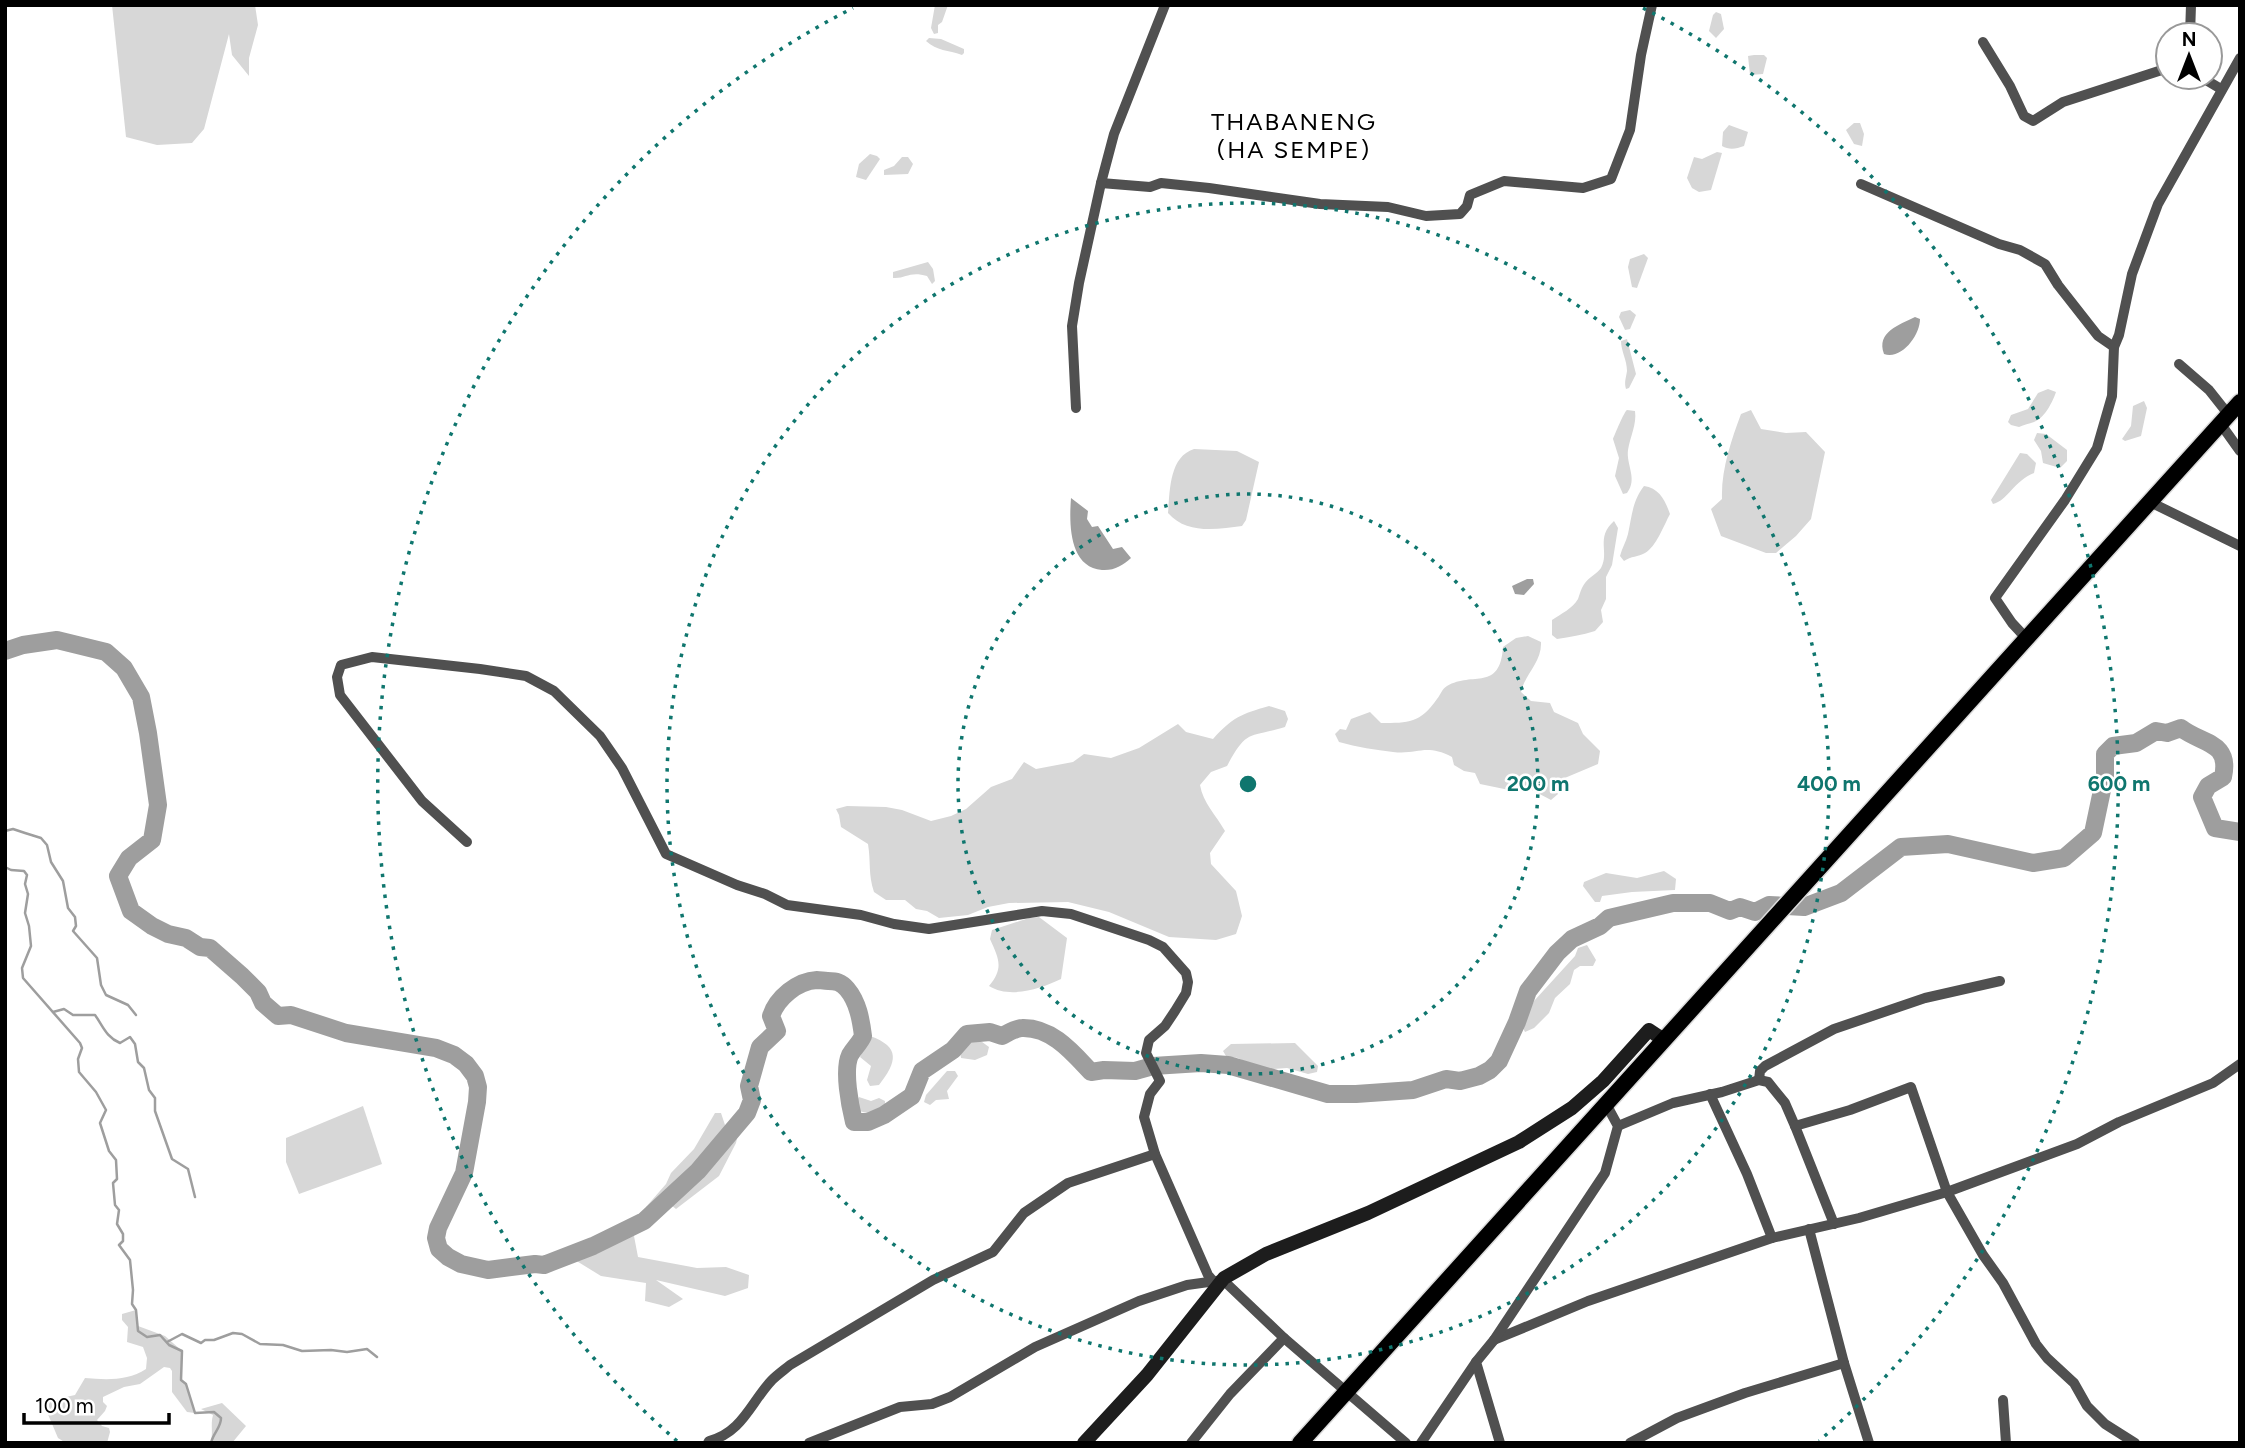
<svg xmlns="http://www.w3.org/2000/svg" width="2245" height="1448" font-family="Figtree,sans-serif">
<style>
.green{fill:#d7d7d7}
.water{fill:#9e9e9e}
.lines{fill:none;stroke-linecap:round;stroke-linejoin:round}
.stream{stroke:#9e9e9e;stroke-width:2.5}
.river{stroke:#9e9e9e;stroke-width:18}
.primary-casing{stroke:#dbdbdb;stroke-width:19}
.street{stroke:#505050;stroke-width:10}
.secondary{stroke:#1d1d1d;stroke-width:14}
.primary{stroke:#000;stroke-width:16}
.ring{fill:none;stroke:#0f766e;stroke-width:3.5;stroke-dasharray:3.5 7}
.labels{text-anchor:middle;dominant-baseline:central;stroke-width:5;stroke-linejoin:round;paint-order:stroke}
.quarter-label{font-size:24px;letter-spacing:2px;fill:#000;stroke:#fff}
.centre{fill:#0f766e;stroke:#fff;stroke-width:3.5}
.ring-label{font-size:21px;text-anchor:middle;font-weight:bold;fill:#0f766e;stroke:#fff;stroke-width:5;stroke-linejoin:round;paint-order:stroke}
</style>
<rect width="100%" height="100%" fill="#fff"/>
<g class="green">
<path d="M112,5H255L258,25L249,58V76L232,55L229,34L204,129L192,143L157,145L126,137Z"/>
<path d="M935,5H948L942,22L938,25V33L934,34L931,28Z"/>
<path d="M1716,12L1721,14L1724,29L1716,38L1709,31L1713,15Z"/>
<path d="M929,38L941,39L964,49V53L962,55C948,50 937,51 926,41Z"/>
<path d="M1754,55H1764L1767,58L1763,74L1750,75L1748,56Z"/>
<path d="M1854,123H1860L1864,134L1862,146L1854,144L1846,130Z"/>
<path d="M1729,125L1748,132L1744,146C1736,149 1729,150 1722,146L1723,132Z"/>
<path d="M1717,152L1722,153L1711,190L1699,192L1692,188L1687,178L1694,157L1702,159Z"/>
<path d="M870,154L877,156L880,159L866,180L856,177L859,164Z"/>
<path d="M902,157H908L913,164L908,174L884,175V170L894,166Z"/>
<path d="M1644,254L1648,258L1637,288L1632,287L1628,267L1630,259Z"/>
<path d="M928,262L933,269L935,281L932,284L927,276C909,271 906,279 893,278V272Z"/>
<path d="M1630,310L1636,315L1630,329L1625,330L1619,317L1621,312Z"/>
<path d="M1627,339L1636,374L1629,388L1626,389C1624,382 1626,378 1627,371C1627,360 1621,351 1621,341Z"/>
<path d="M2048,389L2056,392C2053,401 2045,417 2036,421C2030,424 2025,424 2019,427L2011,425L2008,422L2011,415L2028,409L2038,393Z"/>
<path d="M2144,401L2147,408L2141,436L2125,441L2122,439L2131,426L2133,406Z"/>
<path d="M1627,410L1635,411C1637,424 1630,437 1628,450C1626,465 1638,479 1627,493L1623,494L1615,476L1619,458L1613,439C1615,434 1624,412 1627,410Z"/>
<path d="M1751,410L1761,429L1786,433L1806,432L1825,452L1811,519L1796,536L1776,553H1766L1721,536L1711,509L1722,499C1721,470 1731,441 1741,414Z"/>
<path d="M2037,433L2046,434L2067,450V461L2060,468L2043,463L2041,451L2034,440Z"/>
<path d="M1194,449L1237,451L1259,462L1246,520L1242,526C1218,529 1187,535 1168,513C1170,491 1169,457 1194,449Z"/>
<path d="M2020,453L2027,454L2036,463L2034,473C2015,480 2007,501 1993,504L1991,500Z"/>
<path d="M1644,486C1659,488 1665,500 1670,514C1664,525 1656,547 1645,553C1638,557 1631,556 1624,561L1620,556C1622,548 1626,542 1628,534C1632,516 1632,502 1644,486Z"/>
<path d="M1614,521L1618,528L1612,565L1606,577V599L1601,610L1603,622L1595,631C1582,635 1570,637 1557,639L1552,635V620C1561,614 1573,608 1578,599C1580,594 1581,588 1585,583C1589,577 1597,574 1601,568C1610,552 1595,538 1614,521Z"/>
<path d="M1528,636L1541,642C1542,662 1525,674 1521,692L1531,701L1550,703L1554,712L1578,723L1583,734L1600,751L1598,764L1560,780L1556,788L1558,794L1551,800L1532,790L1514,791L1480,784L1475,773L1464,771L1454,765L1452,757C1425,743 1418,755 1393,752C1376,750 1357,747 1339,742L1335,734L1340,729L1346,730L1351,719L1370,712L1381,723C1409,723 1420,723 1437,699C1441,694 1442,689 1447,686C1473,671 1500,692 1503,647L1516,638Z"/>
<path d="M1269,706L1285,711L1288,719L1285,727C1248,738 1247,729 1227,766L1211,772L1200,785C1203,803 1216,815 1225,831L1210,853L1211,864L1236,891L1242,916L1236,934L1216,940L1169,937L1109,912L1068,902L1009,903L988,907L968,915L939,918L927,911L916,909L905,900H886L874,892C868,874 871,862 868,844L841,827L839,815L836,809L847,806L886,807L902,810L931,821L951,816L966,809L991,787L1012,779L1024,762L1036,769L1073,762L1084,754L1111,758L1139,748L1178,724L1186,732L1213,739C1233,717 1241,714 1269,706Z"/>
<path d="M1664,871L1676,879L1675,890L1632,892L1602,896L1600,902H1595L1583,886L1584,882L1606,873L1637,878Z"/>
<path d="M1039,917L1067,938L1061,979C1040,989 1010,999 989,986C1004,968 999,959 990,939L992,930L1029,918Z"/>
<path d="M1587,945L1596,960L1593,966H1580L1574,970L1570,984L1555,998L1549,1013L1534,1028L1525,1032L1522,1026L1534,1001L1575,956L1578,948Z"/>
<path d="M870,1036C901,1047 897,1062 879,1085L870,1086L867,1080L871,1066L860,1057Z"/>
<path d="M969,1039H978L989,1047L987,1055L975,1060L961,1058C959,1049 963,1045 969,1039Z"/>
<path d="M1295,1043L1318,1066L1317,1072L1308,1074L1287,1068L1261,1070L1238,1058L1226,1056L1223,1051L1231,1044Z"/>
<path d="M947,1071H955L958,1076L947,1091L949,1099L936,1100L930,1105L924,1102L926,1095Z"/>
<path d="M859,1097L871,1101L879,1098L885,1101V1108L867,1113L855,1110L854,1105Z"/>
<path d="M363,1106L382,1164L299,1194L286,1162V1138Z"/>
<path d="M715,1113H721L726,1128L738,1134L736,1143L719,1176L676,1209L671,1205L672,1201L669,1195L648,1210L646,1207L666,1184L671,1173L694,1149Z"/>
<path d="M634,1236L638,1257L697,1268L726,1267L749,1275L748,1288L725,1296L656,1280L683,1299L669,1307L645,1301L646,1283L601,1276L575,1260L613,1238Z"/>
<path d="M136,1310L138,1326L165,1336L182,1351L181,1379L186,1384L195,1413L187,1412L172,1392V1371L170,1368L164,1367L140,1384L124,1387L103,1397V1402L107,1406L105,1411L97,1420L102,1426L109,1428L110,1432L107,1443H66L58,1438L47,1412L48,1401L75,1395L85,1378C106,1380 128,1381 146,1369L147,1358L143,1347L127,1342L128,1327L122,1320V1314Z"/>
<path d="M222,1403L246,1426L232,1443H210C214,1435 210,1425 213,1415L201,1409Z"/>
</g>
<g class="water">
<path d="M1915,317L1920,319C1920,335 1902,360 1884,354C1876,332 1899,325 1915,317Z"/>
<path d="M1071,498L1088,511L1087,519L1092,527L1098,526L1113,549L1122,547L1131,558C1123,565 1114,571 1102,570C1069,567 1069,524 1071,498Z"/>
<path d="M1527,579H1533L1534,584L1524,595L1515,594L1512,586Z"/>
</g>
<g class="lines">
<g class="stream">
<path d="M5,831L13,829L25,833L41,838L47,845L51,862L63,881L68,908L75,917L76,926L73,931L97,958L101,985L106,995L128,1005L136,1015"/>
<path d="M5,867L11,870L24,871L27,875L25,884L28,894L25,913L29,926L31,946L22,968L23,978L80,1043L82,1048L78,1059L79,1072L96,1092L106,1110L100,1123L109,1151L116,1160L117,1179L113,1183L115,1205L119,1210L117,1224L123,1234V1241L119,1245L130,1260L133,1290L132,1304L136,1310L138,1331L147,1337L160,1335L169,1345L182,1351L181,1380L186,1384L195,1413L214,1412L221,1418C221,1428 213,1433 211,1443"/>
<path d="M53,1012L64,1009L73,1015H95C103,1026 106,1037 120,1043L130,1037L135,1044L138,1062L144,1068L149,1090L155,1098V1111L172,1159L188,1169L195,1197"/>
<path d="M167,1342L182,1334L201,1343L205,1340H214L233,1333L242,1334L260,1344L283,1345L302,1351L331,1350L347,1352L367,1349L377,1357"/>
</g>
<path class="river" d="M5,651L23,645L57,640L106,652L124,668L141,697L148,733L158,805L152,840L129,858L118,876L131,911L152,926L168,934L186,938L200,947L210,948L242,976L258,992L263,1003L278,1016L291,1015L346,1033L436,1048L454,1055L466,1064L475,1076L478,1087L477,1102L464,1173L438,1228L436,1238L439,1249L448,1257L461,1264L488,1270L535,1264L544,1265L593,1246L644,1221L698,1171L747,1113L752,1100L749,1086L760,1047L777,1031L771,1016C777,998 797,981 817,980C820,980 824,981 828,981C836,981 841,982 847,989C858,1002 861,1020 863,1036C860,1043 854,1048 850,1055C843,1070 850,1106 854,1122H868L884,1115L912,1096L922,1071L953,1050L967,1034L990,1032L1002,1036C1008,1033 1016,1028 1022,1028C1052,1027 1073,1053 1091,1072L1104,1070L1135,1071L1153,1066L1201,1063L1228,1065L1328,1094H1356L1413,1090L1446,1079L1460,1081L1479,1076L1490,1070L1499,1061L1517,1022L1528,991L1557,953L1572,939L1600,926L1609,918L1673,903H1710L1730,911L1740,907L1755,912L1769,905L1804,907L1841,893L1901,847L1948,844L2033,863L2064,858L2093,833L2105,776V754L2113,746L2136,743L2156,731L2167,733L2181,728C2201,744 2231,741 2223,777L2208,786L2202,797L2215,828L2240,832"/>
<defs>
<path id="primary" d="M1300,1443L2240,402"/>
</defs>
<use href="#primary" class="primary-casing"/>
<g class="street">
<path d="M2190,35L2191,5"/>
<path d="M1983,42L2010,86L2024,116L2033,121L2063,102L2168,68"/>
<path d="M2201,77L2221,89"/>
<path d="M1101,183L1150,187L1161,183L1209,188L1320,204L1388,207L1426,216L1460,214L1467,206L1470,195L1504,181L1583,188L1611,179L1630,130L1641,55L1652,5"/>
<path d="M1861,184L1999,244L2020,250L2045,264L2058,285L2098,336L2114,347"/>
<path d="M2179,364L2209,390L2228,414"/>
<path d="M1076,408L1072,326L1079,283L1101,183L1114,134L1165,5"/>
<path d="M2220,423L2240,451"/>
<path d="M2150,502L2240,546"/>
<path d="M2026,638L2012,623L1995,598L2065,500L2097,448L2112,396L2114,347L2119,335L2132,274L2158,204L2240,58"/>
<path d="M467,842L422,801L340,695L337,677L341,665L372,657L480,669L526,676L554,691L600,736L622,768L666,854L737,885L765,894L787,905L861,915L894,924L929,929L1042,911L1071,914L1149,940L1163,947L1186,973L1188,982L1186,993L1175,1011L1165,1026L1149,1040L1146,1053L1160,1081L1150,1094L1144,1117L1155,1154L1208,1275L1213,1281"/>
<path d="M1759,1080L1760,1071L1765,1066L1834,1029L1925,998L2000,981"/>
<path d="M1710,1094L1747,1174L1772,1238"/>
<path d="M1618,1126L1673,1103L1722,1092L1759,1080L1768,1082L1785,1103L1795,1126L1834,1224"/>
<path d="M1795,1126L1850,1110L1911,1087L1947,1192L1983,1255L2003,1283L2036,1344L2047,1358L2074,1383L2087,1406L2105,1424L2135,1443"/>
<path d="M1809,1229L1844,1363L1869,1443"/>
<path d="M1494,1340L1588,1301L1772,1238L1859,1218L1947,1192L2077,1144L2119,1122L2213,1083L2240,1064"/>
<path d="M2003,1400L2006,1443"/>
<path d="M708,1443L709,1441C742,1433 751,1402 772,1380C777,1375 784,1370 790,1365L933,1280L993,1252L1024,1213L1068,1183L1155,1154"/>
<path d="M809,1443L900,1407L932,1404L950,1397L1035,1347L1139,1301L1187,1285L1223,1280L1284,1338L1406,1443"/>
<path d="M1191,1443L1230,1394L1284,1338"/>
<path d="M1421,1443L1476,1362"/>
<path d="M1500,1443L1476,1362L1494,1340L1605,1173L1618,1126L1606,1104"/>
<path d="M1630,1443L1677,1418L1745,1393L1844,1363"/>
</g>
<path class="secondary" d="M1084,1443L1147,1375L1224,1278L1266,1254L1368,1213L1519,1142L1572,1108L1603,1081L1649,1030L1664,1040"/>
<use href="#primary" class="primary"/>
</g>
<g class="ring">
<circle cx="1248" cy="784" r="290"/>
<circle cx="1248" cy="784" r="581"/>
<path d="M677 1441A871 871 0 0 1 853 8M1643 8A871 871 0 0 1 1819 1441"/>
</g>
<g class="labels">
<g class="quarter-label">
<text x="1294" y="121">THABANENG<tspan x="1294" dy="28">(HA SEMPE)</tspan></text>
</g>
</g>
<circle cx="1248" cy="784" r="10" class="centre"/>
<g class="ring-label">
<text x="1538" y="791">200 m</text>
<text x="1829" y="791">400 m</text>
<text x="2119" y="791">600 m</text>
</g>
<rect width="2245" height="1448" fill="none" stroke="#000000" stroke-width="14"/>
<g transform="translate(2189 56)"><circle r="33" fill="#ffffff" stroke="#999999" stroke-width="2"/>
<path d="M0-5L12 26L0 18L-12 26Z" fill="#000000"/>
<text y="-10" font-size="19" font-weight="bold" text-anchor="middle" fill="#000000">N</text>
</g>
<path d="M24 1413v10h145v-10" fill="none" stroke="#000000" stroke-width="3.5"/>
<text x="35" y="1413" font-size="21" fill="#000000" stroke="#ffffff" stroke-width="5" paint-order="stroke">100 m</text>
</svg>
